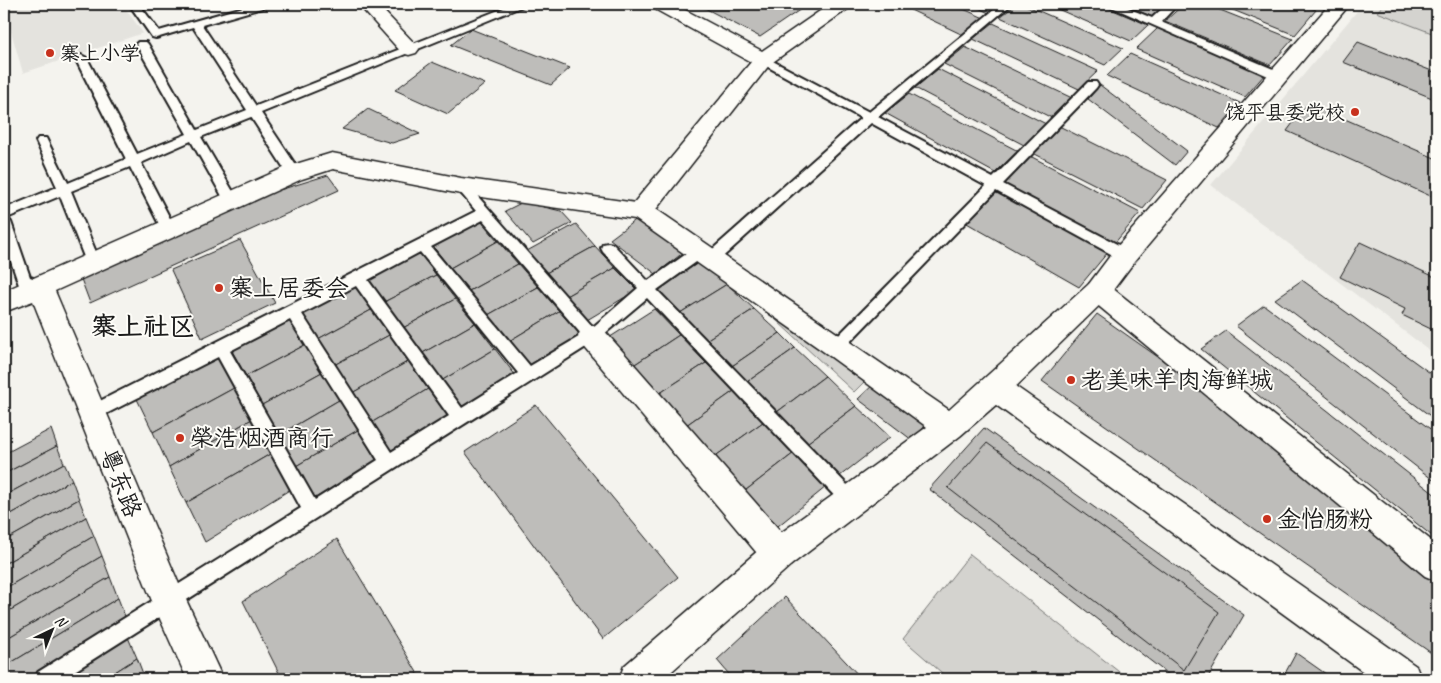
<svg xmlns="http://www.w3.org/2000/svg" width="1441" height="683" font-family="Caveat,'LXGW WenKai TC',sans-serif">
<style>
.built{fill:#e4e3de}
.green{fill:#d4d3cf;stroke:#787876}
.building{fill:#bebdba;stroke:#1c1c1c}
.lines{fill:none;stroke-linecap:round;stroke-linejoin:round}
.lane-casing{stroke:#1c1c1c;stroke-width:4}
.street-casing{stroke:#1c1c1c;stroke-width:3}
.secondary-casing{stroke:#1c1c1c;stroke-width:3}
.lane{fill:#fdfcf7;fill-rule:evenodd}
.street{fill:#fdfcf7;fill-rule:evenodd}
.secondary{fill:#fdfcf7;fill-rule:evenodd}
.poi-dot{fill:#c8321e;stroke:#fdfcf7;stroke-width:2}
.labels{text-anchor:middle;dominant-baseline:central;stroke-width:4;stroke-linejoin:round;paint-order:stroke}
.far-poi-label{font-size:20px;fill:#1c1c1c;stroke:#fdfcf7;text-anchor:start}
.poi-label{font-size:24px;fill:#1c1c1c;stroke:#fdfcf7;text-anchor:start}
.street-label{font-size:24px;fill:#1c1c1c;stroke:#fdfcf7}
.quarter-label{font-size:26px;font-weight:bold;fill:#1c1c1c;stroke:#fdfcf7}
</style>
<rect width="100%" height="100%" fill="#f4f3ee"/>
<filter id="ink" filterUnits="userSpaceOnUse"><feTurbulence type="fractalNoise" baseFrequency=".02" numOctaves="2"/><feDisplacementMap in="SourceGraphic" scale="10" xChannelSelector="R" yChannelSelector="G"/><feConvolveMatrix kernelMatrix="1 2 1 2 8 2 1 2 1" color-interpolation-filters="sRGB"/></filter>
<g filter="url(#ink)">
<g class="built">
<path d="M4,4H122L143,33L23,73L6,14H4Z"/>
<path d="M1363,4H1437V356L1211,185Z"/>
</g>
<g class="green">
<path d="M1384,4L1437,5V35L1377,12Z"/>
<path d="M739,286L868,378L854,392Z"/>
<path d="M970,554L1128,679H949L903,639Z"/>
</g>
<g class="building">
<path d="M697,4H791L801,9L760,37Z"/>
<path d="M898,4H952L984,18L963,35Z"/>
<path d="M970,4H1001L989,13Z"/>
<path d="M1017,4H1023L1123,48L1105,65L1000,17Z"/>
<path d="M1046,4H1099L1148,25L1131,41Z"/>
<path d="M1123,4H1167L1153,17Z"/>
<path d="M1184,4H1205L1293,39L1270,65L1165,21Z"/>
<path d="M1218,4H1299L1316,10L1295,35Z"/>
<path d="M993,23L1098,71L1079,89L973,39Z"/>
<path d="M1158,28L1265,74L1245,97L1136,49Z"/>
<path d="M471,29L570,68L551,85L451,45Z"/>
<path d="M1358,42L1437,73V100L1343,62Z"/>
<path d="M965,47L1072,98L1052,118L944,64Z"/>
<path d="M1130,54L1240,103L1219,128L1107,76Z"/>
<path d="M432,62L485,84L448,114L395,90Z"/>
<path d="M938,69L1046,124L1024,145L915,88Z"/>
<path d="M1100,85L1187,151L1175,165L1088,99Z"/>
<path d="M909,94L1018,151L995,173L885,113Z"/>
<path d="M1308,103L1437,159V199L1287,131Z"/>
<path d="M368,109L420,134L392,143L342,129Z"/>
<path d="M1059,126L1167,180L1143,209L1033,153Z"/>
<path d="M1030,156L1140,213L1113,245L1001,184Z"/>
<path d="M328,175L339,190L90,303L81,279L270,193Z"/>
<path d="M995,191L1108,252L1079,287L965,222Z"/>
<path d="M523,202L561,211L572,223L533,244L505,211Z"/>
<path d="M638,218L684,252L656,274L610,239Z"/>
<path d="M480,220L498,241L450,268L432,245Z"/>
<path d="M576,224L595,246L546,273L527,251Z"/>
<path d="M240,240L275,303L202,338L171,270Z"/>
<path d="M498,241L518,264L469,291L450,268Z"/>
<path d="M1360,242L1437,278V332L1402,315L1405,309L1340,277Z"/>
<path d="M595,246L615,268L566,296L546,273Z"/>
<path d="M419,252L436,275L384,302L368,278Z"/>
<path d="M703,260L727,284L680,313L656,289Z"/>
<path d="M518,264L538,287L488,315L469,291Z"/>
<path d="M615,268L637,290L587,320L566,296Z"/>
<path d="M436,275L455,299L403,328L384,302Z"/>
<path d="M1302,280L1437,378V421L1275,299Z"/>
<path d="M727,284L754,309L706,340L680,313Z"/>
<path d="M356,285L373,309L318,339L301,313Z"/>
<path d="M538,287L559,311L509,341L488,315Z"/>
<path d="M455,299L475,323L421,354L403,328Z"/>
<path d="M1264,305L1437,434V483L1236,326Z"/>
<path d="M373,309L391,334L334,365L318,339Z"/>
<path d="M654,309L679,335L629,368L604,341Z"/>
<path d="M754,309L780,333L732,366L706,340Z"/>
<path d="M559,311L581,336L531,368L509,341Z"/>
<path d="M1097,314L1226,405L1437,580V657L1042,381Z"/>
<path d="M289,319L305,345L246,376L231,349Z"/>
<path d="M475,323L495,349L441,381L421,354Z"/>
<path d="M1226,331L1437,496V540L1201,349Z"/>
<path d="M780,333L795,348L747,382L732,366Z"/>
<path d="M391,334L409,361L352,393L334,365Z"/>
<path d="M679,335L706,363L654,397L629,368Z"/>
<path d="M305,345L322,372L262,405L246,376Z"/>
<path d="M795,348L825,376L777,412L747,382Z"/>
<path d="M495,349L516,376L462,410L441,381Z"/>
<path d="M217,357L234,388L153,432L137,399Z"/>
<path d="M409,361L428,389L371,423L352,393Z"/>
<path d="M706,363L734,391L682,428L654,397Z"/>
<path d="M322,372L339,400L279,435L262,405Z"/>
<path d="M825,376L856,406L807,443L777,412Z"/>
<path d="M875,383L928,423L912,440L858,399Z"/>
<path d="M234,388L252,419L169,467L153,432Z"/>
<path d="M428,389L449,418L391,454L371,423Z"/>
<path d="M734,391L763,422L710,460L682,428Z"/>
<path d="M339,400L358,430L296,466L279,435Z"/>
<path d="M536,405L678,577L603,639L465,452Z"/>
<path d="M856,406L890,437L840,476L807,443Z"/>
<path d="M252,419L272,453L186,503L169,467Z"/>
<path d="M763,422L794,453L741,494L710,460Z"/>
<path d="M984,428L1244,615L1207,679H1174L929,489Z"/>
<path d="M51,429L57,446L4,474V454Z"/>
<path d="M358,430L377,461L314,499L296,466Z"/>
<path d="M987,443L1219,612L1184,670L948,488Z"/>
<path d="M57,446L64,463L4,496V474Z"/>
<path d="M272,453L291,489L205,542L186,503Z"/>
<path d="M794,453L826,487L773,530L741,494Z"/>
<path d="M64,463L72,480L4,518V496Z"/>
<path d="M72,480L79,499L4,541V518Z"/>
<path d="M79,499L86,517L4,564V541Z"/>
<path d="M86,517L94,536L4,589V564Z"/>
<path d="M94,536L102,556L4,614V589Z"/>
<path d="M337,539L421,679H282L243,601Z"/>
<path d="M102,556L110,577L4,640V614Z"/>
<path d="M110,577L118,598L4,667V640Z"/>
<path d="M785,597L862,679H733L717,660Z"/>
<path d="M118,598L126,619L31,679H6L4,667Z"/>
<path d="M127,635L137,658L104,679H58Z"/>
<path d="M1296,653L1333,679H1282Z"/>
<path d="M137,658L145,679H104Z"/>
</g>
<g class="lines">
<defs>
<g id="lane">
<path d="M129,4H139L159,31L254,4H270L269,6L202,25L256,106L514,4H528L261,113L299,170L300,173L299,176H289L251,117L201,137L238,200L236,203H226L191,141L141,163L175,228L173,232H163L130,167L71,191L100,262L98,266L93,267L88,266L86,262L60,196L7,218L11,222L30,277L45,282L47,286L45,290L40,292L19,285L4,241V209L57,187L36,141L38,138H46L68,183L126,159L75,58L77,56L81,55L87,58L137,154L187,134L136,44L138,42H146L148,44L197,130L247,110L193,27L156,38L152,37Z"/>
<path d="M1001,4H1012L878,117L993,178L1088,82H1096L1098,85L1096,88L1003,184L1130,251L1132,255L1130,259L1125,260L1120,259L996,191L842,350L837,352L832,350L829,346L832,342L986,186L871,123L716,263L711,264L706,263L704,259L706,255L861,118L759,62L757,60L759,58H767L869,112Z"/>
<path d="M1105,4H1118L1152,18L1167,4H1178L1161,22L1283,73L1285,76L1279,80L1275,79Z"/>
<path d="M461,181L466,183L593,327L638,288L603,252L601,248L603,244L608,243L613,244L648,281L696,247L701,246L706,247L708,251L706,255L657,290L856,494L859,500L856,506L850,508L844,506L647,298L597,340L62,679H35L38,672L301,508L218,357L98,418L92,420L86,418L84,413L86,408L476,211L455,186L456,183ZM483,220L582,335L530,366L431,247ZM420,252L518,373L462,408L368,280ZM356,286L449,416L391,452L302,314ZM290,320L378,460L315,500L230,351Z"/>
</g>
<g id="street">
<path d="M358,4H377L416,45L419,49L416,53L409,55L402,53Z"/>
<path d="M650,4H674L762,51L830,4H852L849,8L770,64L650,217L641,220L632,217L629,211L632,205L751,62L653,8Z"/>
<path d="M1098,281L1107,284L1437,545V581L1425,576L1089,298L1085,291L1089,284Z"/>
<path d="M592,325L602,328L791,543L795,554L791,565L779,570L767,565L582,344L578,336L582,328Z"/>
<path d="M995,376L1005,379L1416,666L1421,679H1373L985,397L981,388L985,379Z"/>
</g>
<path id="secondary" d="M1330,4H1350L1134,262L1107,298L1005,397L960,436L791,565L663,679H619L624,666L767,543L927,427L827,354L635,219L461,194L333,169L302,179L55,291L181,589L223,679H187L152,601L33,301L4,312V291L286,167L332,153L461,178L650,205L949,410L1089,284L1116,248Z"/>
</defs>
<use href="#lane" class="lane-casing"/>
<use href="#street" class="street-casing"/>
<use href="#secondary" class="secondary-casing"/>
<use href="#lane" class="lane"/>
<use href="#street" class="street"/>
<use href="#secondary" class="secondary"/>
</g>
</g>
<g class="poi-dot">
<circle cx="50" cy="53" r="5"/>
<circle cx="1355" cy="112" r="5"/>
<circle cx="219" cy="288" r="5"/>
<circle cx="1071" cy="380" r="5"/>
<circle cx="180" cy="438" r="5"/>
<circle cx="1267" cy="519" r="5"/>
</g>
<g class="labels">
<g class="far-poi-label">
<text x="60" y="53">寨上小学</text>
<text x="1345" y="112" text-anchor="end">饶平县委党校</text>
</g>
<g class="poi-label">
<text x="229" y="288">寨上居委会</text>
<text x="1081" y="380">老美味羊肉海鲜城</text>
<text x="190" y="438">榮浩烟酒商行</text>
<text x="1277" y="519">金怡肠粉</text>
</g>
<g class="street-label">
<text transform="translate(121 483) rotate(68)">粤东路</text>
</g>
<g class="quarter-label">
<text x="143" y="326">寨上社区</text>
</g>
</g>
<rect width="1441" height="683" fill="none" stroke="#fdfcf7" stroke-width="20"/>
<rect x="10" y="10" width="1421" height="663" fill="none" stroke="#1c1c1c" stroke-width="2" filter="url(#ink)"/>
<g transform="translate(52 630) rotate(43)" stroke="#fdfcf7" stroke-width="4" paint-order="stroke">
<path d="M0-4L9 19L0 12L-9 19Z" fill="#1c1c1c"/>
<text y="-8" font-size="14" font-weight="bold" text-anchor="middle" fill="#1c1c1c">N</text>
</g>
</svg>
